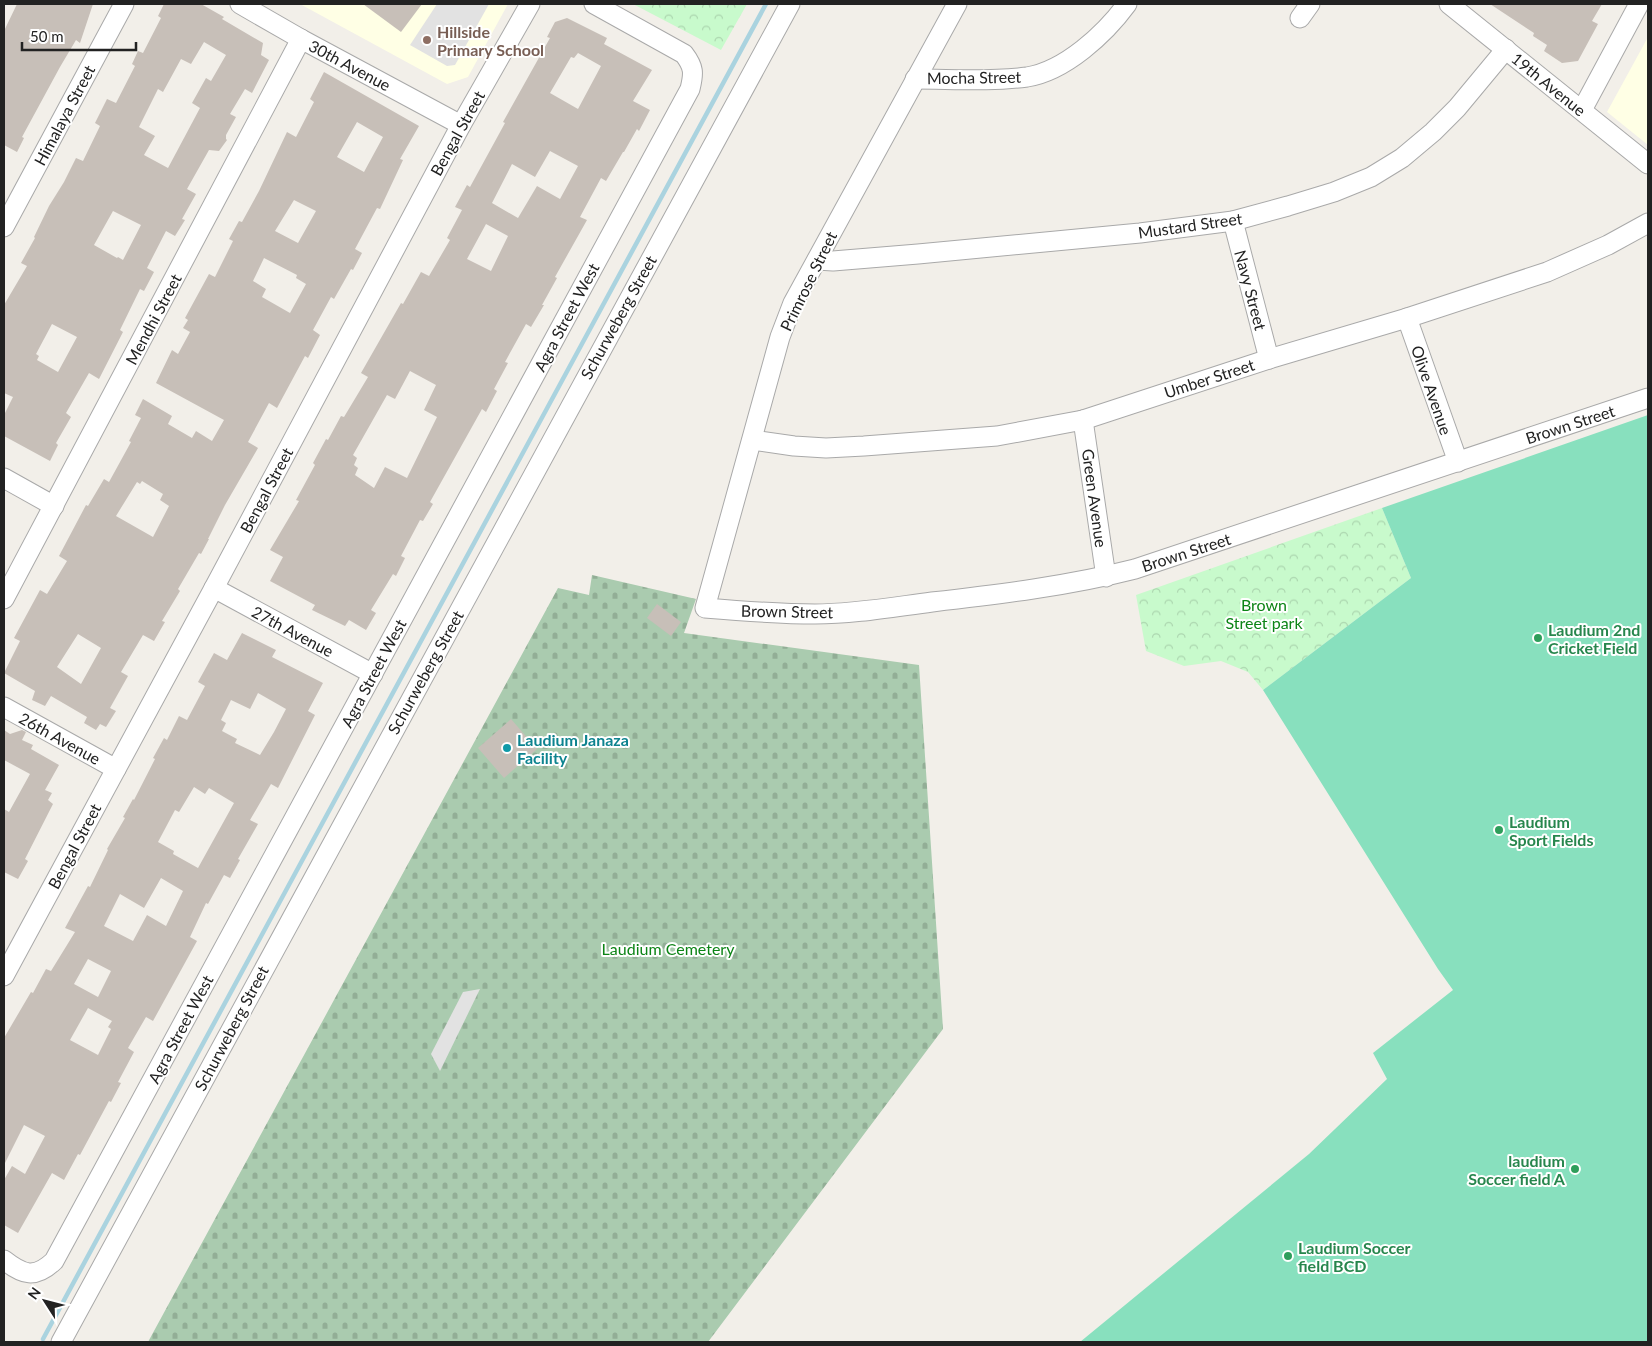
<svg xmlns="http://www.w3.org/2000/svg" width="1652" height="1346" font-family="Lato,sans-serif">
<style>
.education{fill:#ffffe5}
.cemetery{fill:url(#cemetery-stones)}
.park{fill:url(#park-crowns)}
.pitch{fill:#88e0be}
.parking{fill:#e2e2e2}
.lines{fill:none;stroke-linecap:round;stroke-linejoin:round}
.stream{stroke:#aad3df;stroke-width:4.5}
.building{fill:#c7bfb8;fill-rule:evenodd}
.minor-casing{stroke:#a9a9a9;stroke-width:21}
.minor{stroke:#fff;stroke-width:19}
.education-dot{fill:#8d6e63;stroke:#fff;stroke-width:2}
.leisure-dot{fill:#2e9e5b;stroke:#fff;stroke-width:2}
.culture-dot{fill:#0f9aa8;stroke:#fff;stroke-width:2}
.labels{text-anchor:middle;dominant-baseline:central;stroke-width:4;stroke-linejoin:round;paint-order:stroke}
.education-label{font-size:16px;font-weight:bold;fill:#785e54;stroke:#fff;text-anchor:start}
.street-label{font-size:16px;fill:#222;stroke:#fff}
.park-label{font-size:16px;fill:#0c8416;stroke:#fff}
.leisure-label{font-size:16px;font-weight:bold;fill:#27864d;stroke:#fff;text-anchor:start}
.culture-label{font-size:16px;font-weight:bold;fill:#0d838f;stroke:#fff;text-anchor:start}
</style>
<defs>
<pattern id="cemetery-stones" width="16" height="16" patternUnits="userSpaceOnUse" patternTransform="scale(1.25)"><rect width="16" height="16" fill="#aacbaf"/><path d="M2 7V4a2 2 0 0 1 4 0v3zM10 15v-3a2 2 0 0 1 4 0v3z" fill="#92ae96"/></pattern>
<pattern id="park-crowns" width="20" height="18" patternUnits="userSpaceOnUse" patternTransform="scale(1.25)"><rect width="20" height="18" fill="#c8facc"/><path d="M2 6a3 3 0 1 1 6 0M12 15a3 3 0 1 1 6 0" fill="none" stroke="#acd6af"/></pattern>
</defs>
<rect width="100%" height="100%" fill="#f2efe9"/>
<g class="education">
<path d="M300,4H508L468,77L447,84Z"/>
<path d="M1648,37V145L1607,112Z"/>
</g>
<path class="cemetery" d="M592,575L696,599L684,633L919,665L943,1029L708,1342H148L558,588L589,595Z"/>
<g class="park">
<path d="M633,4H747L721,50Z"/>
<path d="M1382,508L1411,578L1263,690L1248,672L1221,661L1184,666L1146,651L1136,595Z"/>
</g>
<path class="pitch" d="M1648,415V1342H1080L1309,1154L1387,1079L1373,1053L1453,990L1438,969L1263,690L1411,578L1382,508Z"/>
<g class="parking">
<path d="M437,4H489L455,65L447,66L410,45Z"/>
<path d="M480,989L440,1071L431,1054L463,992Z"/>
</g>
<g class="lines">
<path class="stream" d="M43,1339L766,4"/>
</g>
<g class="building">
<path d="M17,4H93L80,43L76,40L60,67L22,137L24,138L17,152L4,145V31Z"/>
<path d="M164,4H201L224,17L222,19L263,43L261,55L269,60L252,93L245,89L230,114L236,117L226,135V139L227,140L219,151L209,150L187,189L196,194L182,219L185,220L175,236L166,231L147,268L154,272L144,291L140,289L120,330L123,332L99,379L89,373L66,413L71,417L56,443L58,445L50,461L4,436V415L13,397L4,393V305L27,266L21,263L35,238L34,237L49,206L64,182L76,158L83,161L100,126L95,123L107,99L116,103L135,66L132,64L138,51L143,53L161,18L158,16ZM204,42L226,55L211,81L206,78L192,103L200,108L168,168L144,155L155,136L139,127L158,89L163,92L181,59L191,64ZM113,211L141,225L123,260L118,257L117,258L94,245ZM52,324L77,337L58,372L37,360L39,356L36,354Z"/>
<path d="M363,4H422L401,32Z"/>
<path d="M1490,4H1602L1592,21L1598,24L1578,61L1562,63L1544,51L1547,45L1533,36L1534,33Z"/>
<path d="M567,18L607,38L604,44L652,70L633,101L650,110L639,131L637,129L624,152H623L606,181L601,178L580,217L587,220L555,277L557,278L542,305H544L531,327L526,324L505,362L508,363L494,389L497,391L486,412L482,409L430,502L433,504L423,521L420,520L401,556L405,558L396,576L393,574L371,610L376,613L366,630L349,620L345,626L312,610L315,605L270,581L283,557L270,550L299,501L296,500L315,465L313,463L326,439L328,440L341,416L344,417L368,377L361,373L401,303L403,304L421,272L429,276L450,240L447,238L462,210L455,207L467,185L470,187L505,123L503,122L550,38L547,37L555,22ZM578,53L601,66L578,109L550,93L571,57L574,58ZM550,151L578,166L560,199L537,186L518,218L492,203L512,164L535,177ZM486,224L508,236L491,271L467,259ZM410,371L436,385L424,410L437,417L407,478L385,467L374,488L355,475L358,468L354,465L357,458L353,455L387,395L395,399Z"/>
<path d="M324,72L419,126L400,159L403,160L380,209L377,208L355,249L362,253L353,270L351,269L334,299L331,297L313,330L320,335L308,358L305,356L277,408L269,403L248,442L258,448L225,505L208,539H209L201,554L199,553L178,589L180,591L162,621L165,622L154,641L143,635L121,672L128,676L110,708L116,711L106,727L100,724L96,730L84,723L87,717L51,696L45,706L32,700L35,691L4,673L20,641L14,638L40,590L47,594L67,561L59,556L86,505L88,506L104,479L109,482L131,442L129,441L141,418L135,415L143,399L172,416L168,424L192,438L196,431L212,441L224,420L156,383L172,350L178,354L190,332L183,328L188,320L185,318L209,274L215,277L233,241L229,239L239,221L242,222L259,191L287,132L296,137L314,102L310,99ZM357,122L383,137L364,172L337,157ZM294,200L316,211L298,243L275,231ZM264,258L297,275L296,278L306,284L290,313L262,297L266,289L253,281ZM142,481L163,494L160,500L169,506L153,537L116,516L137,482L140,484ZM78,634L101,648L81,684L57,667Z"/>
<path d="M657,604L681,622L671,636L647,618Z"/>
<path d="M242,633L276,650L272,657L323,683L308,711L315,715L278,788L271,784L250,820L258,824L238,859L240,860L230,878L224,875L208,904L206,903L190,937L197,941L153,1021L146,1017L128,1048L134,1052L118,1082L121,1083L111,1102L109,1101L80,1155L78,1154L64,1180L52,1173L18,1233L4,1225V1180L12,1166L25,1174L45,1136L24,1125L4,1165V1038L31,992L33,993L46,969L51,971L75,932L65,928L88,886L90,887L108,850L107,849L125,818L123,817L133,799L134,800L155,759L153,758L164,738L167,740L179,716L187,720L205,686L198,682L214,653L227,660ZM258,693L286,709L274,732L260,755L235,743L237,739L222,731L226,723L221,720L231,700L250,709ZM194,787L205,794L209,788L234,803L198,868L173,854L174,851L158,842L175,810L179,812ZM161,878L183,891L166,926L147,915L133,941L104,926L120,894L144,908ZM88,959L111,971L98,997L74,984ZM88,1008L112,1021L108,1027L111,1029L98,1055L70,1040Z"/>
<path d="M511,719L537,749L504,778L478,748Z"/>
<path d="M4,730L10,734L22,730L26,732L22,740L33,745L31,749L59,765L45,790L52,793L48,800L53,804L25,859L28,861L18,879L4,872V809L9,812L30,774L4,760Z"/>
</g>
<g class="lines">
<defs>
<g id="minor">
<path d="M240,4L301,39L461,125"/>
<path d="M957,4L793,303L780,337L705,608C741,611 778,614 815,614C854,614 893,607 932,602C1001,594 1068,586 1135,569L1648,398"/>
<path d="M1449,4L1648,164"/>
<path d="M1300,18L1310,4"/>
<path d="M915,79C952,79 990,82 1027,77C1065,71 1105,34 1127,4"/>
<path d="M1582,110L1639,4"/>
<path d="M1233,221L1269,359"/>
<path d="M4,227L124,4"/>
<path d="M817,260L833,261L918,254L1140,233L1233,221L1288,206L1334,192L1371,177L1402,158L1433,132L1457,108L1506,49"/>
<path d="M1407,318L1458,462"/>
<path d="M1083,420L1106,577"/>
<path d="M752,440L794,446L826,448L864,446L997,436L1083,420L1269,359L1407,318L1547,272L1608,245L1648,223"/>
<path d="M4,478L54,506"/>
<path d="M214,588L373,674"/>
<path d="M4,599L301,39"/>
<path d="M4,707L116,769"/>
<path d="M4,976L214,588L461,125L530,4"/>
<path d="M4,1260C23,1275 35,1279 54,1261L690,89C694,73 694,67 684,54L594,4"/>
<path d="M61,1342L790,4"/>
</g>
</defs>
<use href="#minor" class="minor-casing"/>
<use href="#minor" class="minor"/>
</g>
<circle class="education-dot" cx="427" cy="40" r="5"/>
<g class="leisure-dot">
<circle cx="1538" cy="638" r="5"/>
<circle cx="1499" cy="830" r="5"/>
<circle cx="1575" cy="1169" r="5"/>
<circle cx="1288" cy="1256" r="5"/>
</g>
<circle class="culture-dot" cx="507" cy="748" r="5"/>
<g class="labels">
<g class="education-label">
<text x="437" y="31">Hillside<tspan x="437" dy="18">Primary School</tspan></text>
</g>
<g class="street-label">
<text transform="translate(350 65) rotate(28)">30th Avenue</text>
<text transform="translate(974 77) rotate(-1)">Mocha Street</text>
<text transform="translate(1549 84) rotate(39)">19th Avenue</text>
<text transform="translate(64 115) rotate(-62)">Himalaya Street</text>
<text transform="translate(457 133) rotate(-61)">Bengal Street</text>
<text transform="translate(1190 225) rotate(-8)">Mustard Street</text>
<text transform="translate(808 281) rotate(-64)">Primrose Street</text>
<text transform="translate(1251 290) rotate(75)">Navy Street</text>
<text transform="translate(566 317) rotate(-62)">Agra Street West</text>
<text transform="translate(618 317) rotate(-61)">Schurweberg Street</text>
<text transform="translate(153 319) rotate(-62)">Mendhi Street</text>
<text transform="translate(1209 378) rotate(-18)">Umber Street</text>
<text transform="translate(1432 390) rotate(71)">Olive Avenue</text>
<text transform="translate(1570 424) rotate(-18)">Brown Street</text>
<text transform="translate(266 490) rotate(-62)">Bengal Street</text>
<text transform="translate(1095 498) rotate(82)">Green Avenue</text>
<text transform="translate(1186 552) rotate(-18)">Brown Street</text>
<text transform="translate(787 611) rotate(1)">Brown Street</text>
<text transform="translate(293 631) rotate(28)">27th Avenue</text>
<text transform="translate(425 672) rotate(-61)">Schurweberg Street</text>
<text transform="translate(373 673) rotate(-62)">Agra Street West</text>
<text transform="translate(60 738) rotate(29)">26th Avenue</text>
<text transform="translate(74 846) rotate(-62)">Bengal Street</text>
<text transform="translate(231 1028) rotate(-62)">Schurweberg Street</text>
<text transform="translate(180 1029) rotate(-62)">Agra Street West</text>
</g>
<g class="park-label">
<text x="1264" y="604">Brown<tspan x="1264" dy="18">Street park</tspan></text>
<text x="668" y="948">Laudium Cemetery</text>
</g>
<g class="leisure-label">
<text x="1548" y="629">Laudium 2nd<tspan x="1548" dy="18">Cricket Field</tspan></text>
<text x="1509" y="821">Laudium<tspan x="1509" dy="18">Sport Fields</tspan></text>
<text x="1565" y="1160" text-anchor="end">laudium<tspan x="1565" dy="18">Soccer field A</tspan></text>
<text x="1298" y="1247">Laudium Soccer<tspan x="1298" dy="18">field BCD</tspan></text>
</g>
<g class="culture-label">
<text x="517" y="739">Laudium Janaza<tspan x="517" dy="18">Facility</tspan></text>
</g>
</g>
<rect width="1652" height="1346" fill="none" stroke="#222222" stroke-width="10"/>
<g transform="translate(45 1301) rotate(306)" stroke="#ffffff" stroke-width="4" paint-order="stroke">
<path d="M0-4L9 19L0 12L-9 19Z" fill="#222222"/>
<text y="-8" font-size="14" font-weight="bold" text-anchor="middle" fill="#222222">N</text>
</g>
<path d="M22 42v8h114v-8" fill="none" stroke="#222222" stroke-width="2.5"/>
<text x="30" y="42" font-size="15" fill="#222222" stroke="#ffffff" stroke-width="4" paint-order="stroke">50 m</text>
</svg>
